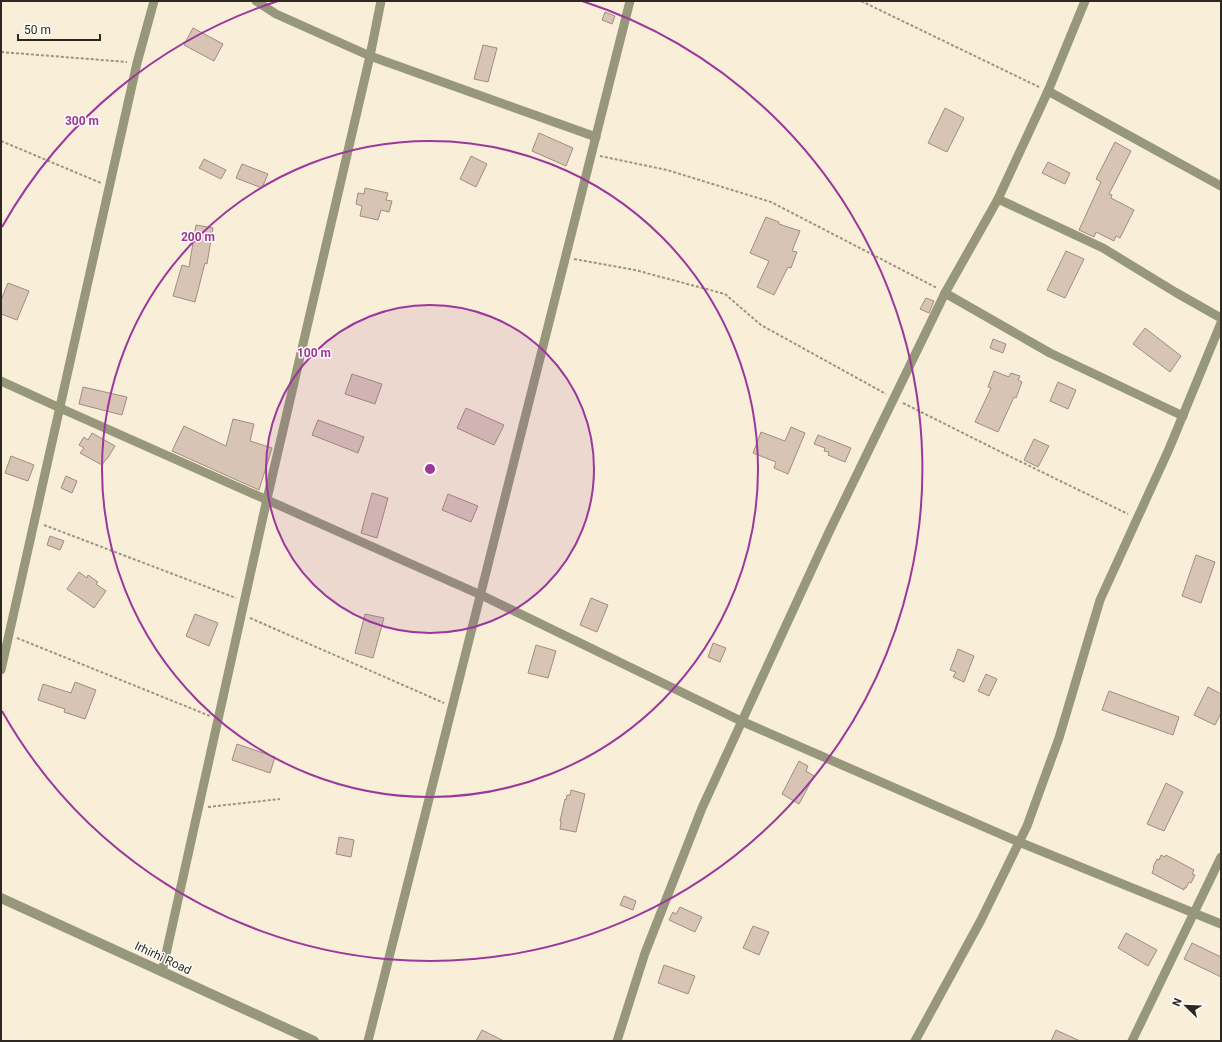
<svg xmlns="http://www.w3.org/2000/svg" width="1222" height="1042" font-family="Roboto,sans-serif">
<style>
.building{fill:#d8c4b5;stroke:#a08d7f}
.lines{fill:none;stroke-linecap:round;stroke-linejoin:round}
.path{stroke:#9c9484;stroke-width:2;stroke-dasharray:3 2;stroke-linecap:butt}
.minor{stroke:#97977b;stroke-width:9}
.tertiary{stroke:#97977b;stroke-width:10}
.ring{fill:none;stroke:#9c379c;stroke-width:2}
.labels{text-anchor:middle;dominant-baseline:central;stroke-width:3;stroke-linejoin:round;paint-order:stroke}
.street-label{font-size:12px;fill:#2d2921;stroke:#fefcf8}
.centre{fill:#9c379c;stroke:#fefcf8;stroke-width:2}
.ring-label{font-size:12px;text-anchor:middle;font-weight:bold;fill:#9c379c;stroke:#fefcf8;stroke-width:3;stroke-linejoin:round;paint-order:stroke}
</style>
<rect width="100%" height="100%" fill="#f9eed8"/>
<g class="building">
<path d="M605,12L615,16L612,24L602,20Z"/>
<path d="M193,28L223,44L214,61L184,45Z"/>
<path d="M483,45L497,48L488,82L474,79Z"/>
<path d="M945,108L964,118L947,152L928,143Z"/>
<path d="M539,133L573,148L566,166L532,151Z"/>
<path d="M1115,142L1131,151L1109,194L1112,195L1111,198L1134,210L1120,238L1116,236L1114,241L1096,232L1094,237L1079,230L1101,182L1096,179Z"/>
<path d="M471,156L487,164L476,187L460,179Z"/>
<path d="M204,159L226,170L221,179L199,168Z"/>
<path d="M1048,162L1070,173L1065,184L1042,173Z"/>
<path d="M242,164L268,174L262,188L236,178Z"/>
<path d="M365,188L388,193L386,200L392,201L389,212L381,210L378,220L360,216L362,206L356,204L358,193L364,194Z"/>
<path d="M766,217L779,222V224L800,231L792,251L797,252L791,268L788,267L774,295L757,287L769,261L750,253Z"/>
<path d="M196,225L213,228L207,264L205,263L195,302L173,296L182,265L189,267Z"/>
<path d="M1066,251L1084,259L1065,298L1047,290Z"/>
<path d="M8,283L29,291L17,320L1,314V300Z"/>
<path d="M926,298L934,301L929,313L920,309Z"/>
<path d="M1145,328L1181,356L1170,372L1133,344Z"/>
<path d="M993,339L1006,344L1003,353L990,348Z"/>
<path d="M994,371L1009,377L1011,373L1020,376L1018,380L1022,382L1016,398L1014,397L998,432L975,422L991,388L988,387Z"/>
<path d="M352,374L382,384L375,404L345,394Z"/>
<path d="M1058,382L1076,390L1068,409L1050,401Z"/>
<path d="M83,387L127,397L122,415L79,404Z"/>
<path d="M466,408L504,425L494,445L457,428Z"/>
<path d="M233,419L254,424L250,441L272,448L259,490L172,451L184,426L226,446Z"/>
<path d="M318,420L364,437L358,453L312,435Z"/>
<path d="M791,427L805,433L788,474L774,468L776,462L753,453L761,432L785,441Z"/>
<path d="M92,433L115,446L107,459H106L102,465L80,453L84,448L79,445L84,437L88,440Z"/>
<path d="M818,435L851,448L845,462L828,455L829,452L824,451L825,448L814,444Z"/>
<path d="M1034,439L1049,446L1038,467L1024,460Z"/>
<path d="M11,456L34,465L28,481L5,473Z"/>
<path d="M66,476L77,481L72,493L61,488Z"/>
<path d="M372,493L388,498L377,538L361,533Z"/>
<path d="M448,494L478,506L471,522L442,510Z"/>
<path d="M50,536L64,541L60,550L47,545Z"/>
<path d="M1196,555L1215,562L1201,603L1182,596Z"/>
<path d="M79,572L87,578L88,575L98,582L96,584L106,591L94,608L67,589Z"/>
<path d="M591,598L608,605L597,632L580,625Z"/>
<path d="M195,614L218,623L209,646L186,636Z"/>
<path d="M365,614L384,618L373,658L355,653Z"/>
<path d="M713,643L726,648L720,662L708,657Z"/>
<path d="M536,645L556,651L548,678L528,673Z"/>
<path d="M958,649L974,656L964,682L953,677L956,672L950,670Z"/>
<path d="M986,674L997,679L989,696L978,691Z"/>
<path d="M75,682L96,690L85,719L64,712L65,709L38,700L43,684L71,693Z"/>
<path d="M1208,687L1221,694V713L1215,725L1194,715Z"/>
<path d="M1109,691L1179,717L1173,735L1102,710Z"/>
<path d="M237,744L275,757L270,773L232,760Z"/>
<path d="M799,761L808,766L806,771L814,776L799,804L782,794Z"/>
<path d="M1166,783L1183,792L1164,831L1147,824Z"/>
<path d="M571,790L585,794L576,832L560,829L561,821H560L565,799L566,800L567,795H570Z"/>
<path d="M339,837L354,840L351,857L336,854Z"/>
<path d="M1161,855L1165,857L1166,855L1194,870L1192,874L1195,875L1191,883L1189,882L1186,888H1184V890L1152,873L1154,868L1153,867L1157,859L1159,860Z"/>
<path d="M624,896L636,901L633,910L620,905Z"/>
<path d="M680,907L702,917L695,932L669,920L673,912L676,914Z"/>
<path d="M753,926L769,932L759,955L743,948Z"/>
<path d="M1126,933L1157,950L1148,966L1118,948Z"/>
<path d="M1192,943L1221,957V977L1184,959Z"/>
<path d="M664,965L695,976L688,994L658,983Z"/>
<path d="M482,1030L504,1041H476Z"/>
<path d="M1056,1030L1080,1041H1051Z"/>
</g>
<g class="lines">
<g class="path">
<path d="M861,1L1039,87"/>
<path d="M1,52L127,62"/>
<path d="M1,141L101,183"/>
<path d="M600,156L667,170L771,202L937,288"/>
<path d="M574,259L635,270L725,294L761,325L886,394"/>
<path d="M903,403L1007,455L1128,514"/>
<path d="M44,525L236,598"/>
<path d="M250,618L444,703"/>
<path d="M17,638L210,716"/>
<path d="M208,807L280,799"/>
</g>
<g class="minor">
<path d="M256,1L276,14L370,56L596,137"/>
<path d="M1048,91L1221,186"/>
<path d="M998,199L1103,248L1175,292L1221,318"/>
<path d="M945,293L1050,353L1183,416"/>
<path d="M1,381L60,408L481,595L741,721L1019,842L1221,924"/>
<path d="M1,670L137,63L154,1"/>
<path d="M162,972L267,499L370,56L381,1"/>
<path d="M368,1041L630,1"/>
<path d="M617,1041L645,953L702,808L829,532L945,293L998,199L1048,91L1085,1"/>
<path d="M915,1041L981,920L1027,826L1059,738L1100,600L1169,449L1221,323"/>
<path d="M1132,1041L1221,857"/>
</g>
<path class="tertiary" d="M1,898L314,1041"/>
</g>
<circle cx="430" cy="469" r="164" fill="#9c379c" fill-opacity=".12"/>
<g class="ring">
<circle cx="430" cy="469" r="164"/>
<circle cx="430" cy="469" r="328"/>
<path d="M2 227A492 492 0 0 1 278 1M582 1A492 492 0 1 1 2 711"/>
</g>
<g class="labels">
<g class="street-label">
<text transform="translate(163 958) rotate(25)">Irhirhi Road</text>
</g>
</g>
<circle cx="430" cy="469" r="6" class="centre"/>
<g class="ring-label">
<text x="82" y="125">300 m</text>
<text x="198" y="241">200 m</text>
<text x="314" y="357">100 m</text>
</g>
<rect width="1222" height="1042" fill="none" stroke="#2d2921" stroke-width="4"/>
<g transform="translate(1186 1006) rotate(293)" stroke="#fefcf8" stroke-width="3" paint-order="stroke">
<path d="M0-3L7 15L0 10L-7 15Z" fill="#2d2921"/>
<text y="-6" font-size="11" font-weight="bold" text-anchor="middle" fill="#2d2921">N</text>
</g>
<path d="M18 34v6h82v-6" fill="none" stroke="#2d2921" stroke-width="2"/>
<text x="24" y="34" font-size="12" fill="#2d2921" stroke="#fefcf8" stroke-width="3" paint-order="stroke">50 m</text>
</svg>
